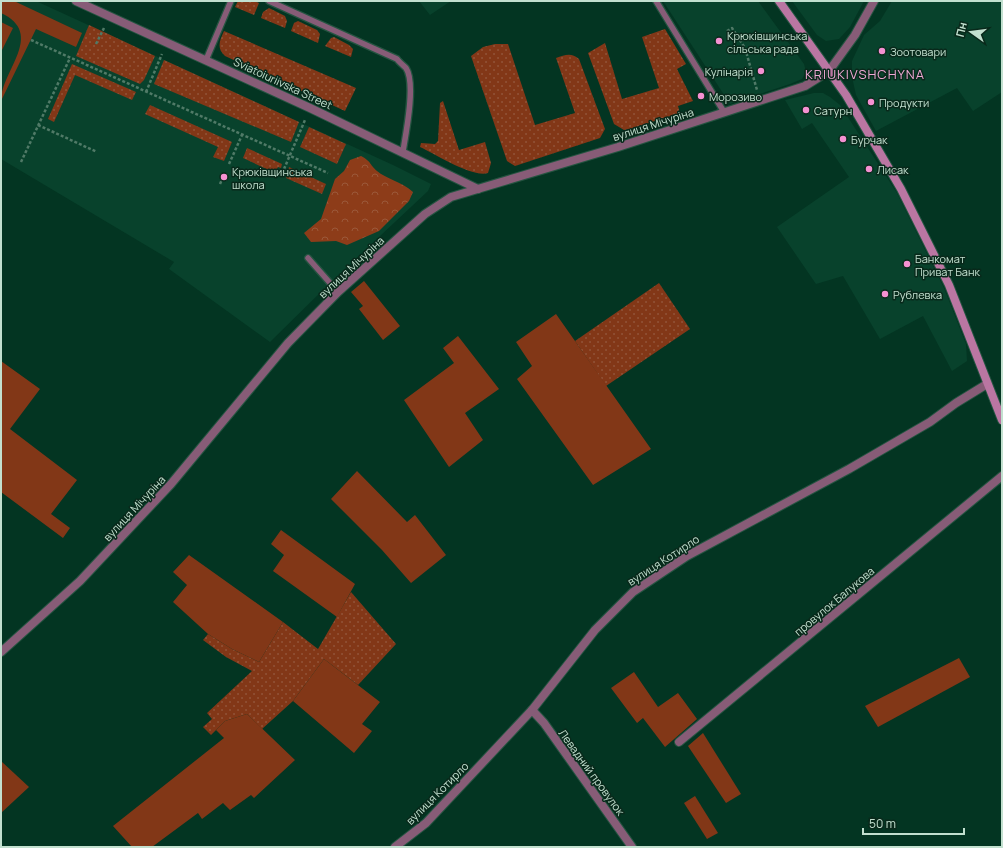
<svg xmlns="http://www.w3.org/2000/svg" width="1003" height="848" font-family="Manrope,sans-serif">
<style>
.built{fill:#08422c}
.grass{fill:url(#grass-dots)}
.forest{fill:url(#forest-crowns)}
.green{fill:#823717}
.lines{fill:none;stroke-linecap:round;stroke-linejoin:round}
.service-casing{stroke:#255441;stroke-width:8}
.minor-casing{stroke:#255441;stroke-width:10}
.tertiary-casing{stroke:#255441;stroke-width:10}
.secondary-casing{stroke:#255441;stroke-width:10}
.path{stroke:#507a67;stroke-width:2.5;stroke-dasharray:3 2;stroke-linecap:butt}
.service{stroke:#875c77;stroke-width:5.5}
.minor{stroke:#875c77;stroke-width:8}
.tertiary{stroke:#875c77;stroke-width:8}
.secondary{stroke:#ba76a2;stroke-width:8}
.poi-dot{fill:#f591d2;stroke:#09291b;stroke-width:1.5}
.labels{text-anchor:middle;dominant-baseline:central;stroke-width:3;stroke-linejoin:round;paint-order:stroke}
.poi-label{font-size:11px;fill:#c2e0cf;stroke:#09291b;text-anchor:start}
.street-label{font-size:11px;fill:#c2e0cf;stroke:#09291b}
.quarter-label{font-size:13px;letter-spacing:1px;fill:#efa8d5;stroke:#09291b}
</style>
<defs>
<pattern id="grass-dots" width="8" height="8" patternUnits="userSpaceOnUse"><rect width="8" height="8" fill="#823717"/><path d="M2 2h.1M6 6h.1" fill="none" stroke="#925438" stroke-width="1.8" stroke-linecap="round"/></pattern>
<pattern id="forest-crowns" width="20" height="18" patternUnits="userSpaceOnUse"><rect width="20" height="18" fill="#8d3c19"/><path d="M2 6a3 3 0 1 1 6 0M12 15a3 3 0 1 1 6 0" fill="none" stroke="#9b5839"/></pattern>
</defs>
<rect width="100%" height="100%" fill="#033522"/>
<g class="built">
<path d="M1,1H36L393,165L431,184L428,191L330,283L270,342L169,269L174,262L1,159Z"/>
<path d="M419,1H451L430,15Z"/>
<path d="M663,1H758L804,64L806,72L802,79L790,84L730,104Z"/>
<path d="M792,1H864L850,27L839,39L826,41L817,35Z"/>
<path d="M892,1H998L1002,4V92L973,111L957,88L876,131L856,95L852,77V61L864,35L880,21Z"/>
<path d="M814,93H823L830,97L840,105L897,193L944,288L966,344L967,361L952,371L923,316L880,339L843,276L816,284L777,227L849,177L812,123L802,129L785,100Z"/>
</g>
<g class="grass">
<path d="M238,1H254L259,3L254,15L235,7Z"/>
<path d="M269,8L285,16L287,21L285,28L261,18L263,12Z"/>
<path d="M298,21L317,30L320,34L318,43L291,31L294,23Z"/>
<path d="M89,25L155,56L144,80L140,84L76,56Z"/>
<path d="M665,29L686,64L677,69L693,101L678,106L680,113L630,129L624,130L614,124L588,53L605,43L622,99L659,88L642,37Z"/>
<path d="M224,31L356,88L345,111L225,56C216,48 220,40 224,31Z"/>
<path d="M334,37L349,45L353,49L351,57L325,46L331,38Z"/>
<path d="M495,44H508L535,125L575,113L556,58C565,55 571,52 579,59L605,129L600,138L515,166L507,161L471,56L483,47Z"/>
<path d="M164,60L299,122L291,142L154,84Z"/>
<path d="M72,64L136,92L132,100L75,75L54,122L48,119Z"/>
<path d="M443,101L459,150L485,142L491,163L488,173C473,178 435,154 420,147L421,143L435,144L438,141L440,103Z"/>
<path d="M150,105L232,142L224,161L213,157L218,147L145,114Z"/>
<path d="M309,127L346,144L337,164L300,147Z"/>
<path d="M247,148L282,164L281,168L278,167L275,173L243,158Z"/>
<path d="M289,167L326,184L322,194L286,178Z"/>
<path d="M659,283L690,329L606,386L575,341Z"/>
<path d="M351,592L396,644L358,685L324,659L293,701L262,729L247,714L225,721L211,735L203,727L212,719L207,713L252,671L226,657L203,640L208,634L232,649L259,662L283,622L318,649Z"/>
</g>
<path class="forest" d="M361,156C372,162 369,164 377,171C386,179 401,181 413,192L409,201L379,231L347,245L336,241L311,242L304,233L321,219L335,179L344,171L350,160Z"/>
<g class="green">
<path d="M1,1H14L82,33L76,47L36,29L1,101C1,71 46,34 1,13Z"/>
<path d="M1,22L13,28L1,52Z"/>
<path d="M364,281L400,326L383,340L359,309L363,306L351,292Z"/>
<path d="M556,314L651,449L593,485L517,379L532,366L516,342Z"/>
<path d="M458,336L499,389L465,413L483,440L449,467L404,400L454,363L443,348Z"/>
<path d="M1,361L40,389L10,429L77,480L51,514L70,528L63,538L1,492Z"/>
<path d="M357,471L407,522L415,515L446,555L411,583L382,550L331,499Z"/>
<path d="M281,530L355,584L337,617L273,571L284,555L271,544Z"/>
<path d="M189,555L283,622L259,662L232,649L208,634L173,602L187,585L173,572Z"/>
<path d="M959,658L970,677L878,727L865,706Z"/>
<path d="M324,659L380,702L362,724L372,731L354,753L293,701Z"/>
<path d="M634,672L658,707L678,693L697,719L665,747L643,718L637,723L611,688Z"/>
<path d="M247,714L295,760L254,798L251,795L230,810L223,803L202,819L198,813L152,847H132L113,826L224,738L216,730L225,721Z"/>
<path d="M703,733L741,794L726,803L688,746Z"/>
<path d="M1,761L29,787L1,813Z"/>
<path d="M695,796L718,833L707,839L684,803Z"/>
</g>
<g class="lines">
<defs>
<g id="service">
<path d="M269,1L397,59C399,62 403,65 406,68C416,83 406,133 403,151"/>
<path d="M656,1L724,112"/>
<path d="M206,60L231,1"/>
<path d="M308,258L338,292"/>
</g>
<g id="minor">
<path d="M532,710L544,723L632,847"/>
<path d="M679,742L1002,476"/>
<path d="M395,847L426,823L532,710L595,630L633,592L687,556L849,469L930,422L956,403L987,384"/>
</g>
<g id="tertiary">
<path d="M76,1L310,108L478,189"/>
<path d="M1,652L80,581L171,484L288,343L338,292L425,214L451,197L618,147L805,86L829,71L855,35L874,1"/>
</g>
<path id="secondary" d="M779,1L846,95L901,189L949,285L1002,420"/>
</defs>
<use href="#service" class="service-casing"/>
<use href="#minor" class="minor-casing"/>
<use href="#tertiary" class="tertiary-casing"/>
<use href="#secondary" class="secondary-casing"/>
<g class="path">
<path d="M727,31L732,28L745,48L757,90"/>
<path d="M31,40L328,173"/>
<path d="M96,44L104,28"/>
<path d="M146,92L162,54"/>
<path d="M38,125L97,152"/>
<path d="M21,162L70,58"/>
<path d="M229,164L242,135"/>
<path d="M284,169L305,120"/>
<path d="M220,184L224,175"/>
</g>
<use href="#service" class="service"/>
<use href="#minor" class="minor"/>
<use href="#tertiary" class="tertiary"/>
<use href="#secondary" class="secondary"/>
</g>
<g class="poi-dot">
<circle cx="719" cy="41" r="4"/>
<circle cx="882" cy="51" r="4"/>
<circle cx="761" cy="71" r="4"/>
<circle cx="701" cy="96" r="4"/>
<circle cx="871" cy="102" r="4"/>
<circle cx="806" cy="110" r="4"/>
<circle cx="843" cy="139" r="4"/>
<circle cx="869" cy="169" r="4"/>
<circle cx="224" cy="177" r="4"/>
<circle cx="907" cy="264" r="4"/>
<circle cx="885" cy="294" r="4"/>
</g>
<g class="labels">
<g class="poi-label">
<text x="727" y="35">Крюківщинська<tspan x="727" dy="13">сільська рада</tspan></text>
<text x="890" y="51">Зоотовари</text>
<text x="753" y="71" text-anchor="end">Кулінарія</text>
<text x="709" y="96">Морозиво</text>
<text x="879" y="102">Продукти</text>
<text x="814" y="110">Сатурн</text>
<text x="851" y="139">Бурчак</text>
<text x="877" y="169">Лисак</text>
<text x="232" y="171">Крюківщинська<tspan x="232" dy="13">школа</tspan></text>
<text x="915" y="258">Банкомат<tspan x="915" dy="13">Приват Банк</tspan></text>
<text x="893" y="294">Рублевка</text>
</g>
<g class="street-label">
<text transform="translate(283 83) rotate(25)">Sviatoiuriivska Street</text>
<text transform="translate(653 124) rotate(-18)">вулиця Мічуріна</text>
<text transform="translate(351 267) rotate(-43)">вулиця Мічуріна</text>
<text transform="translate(134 508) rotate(-47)">вулиця Мічуріна</text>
<text transform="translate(663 560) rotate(-33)">вулиця Котирло</text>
<text transform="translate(834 601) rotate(-40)">провулок Балукова</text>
<text transform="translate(592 772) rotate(54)">Левадний провулок</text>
<text transform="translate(437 793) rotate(-45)">вулиця Котирло</text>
</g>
<g class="quarter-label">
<text x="865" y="74">KRIUKIVSHCHYNA</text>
</g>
</g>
<rect width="1003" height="848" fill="none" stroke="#c2e0cf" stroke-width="4"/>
<g transform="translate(971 32) rotate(284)" stroke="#09291b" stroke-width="3" paint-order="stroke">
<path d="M0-3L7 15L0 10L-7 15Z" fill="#c2e0cf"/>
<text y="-6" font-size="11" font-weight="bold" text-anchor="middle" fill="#c2e0cf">Пн</text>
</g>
<path d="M863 828v6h101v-6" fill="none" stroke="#c2e0cf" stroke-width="2"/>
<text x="869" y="828" font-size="12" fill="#c2e0cf" stroke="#09291b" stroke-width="3" paint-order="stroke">50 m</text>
</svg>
